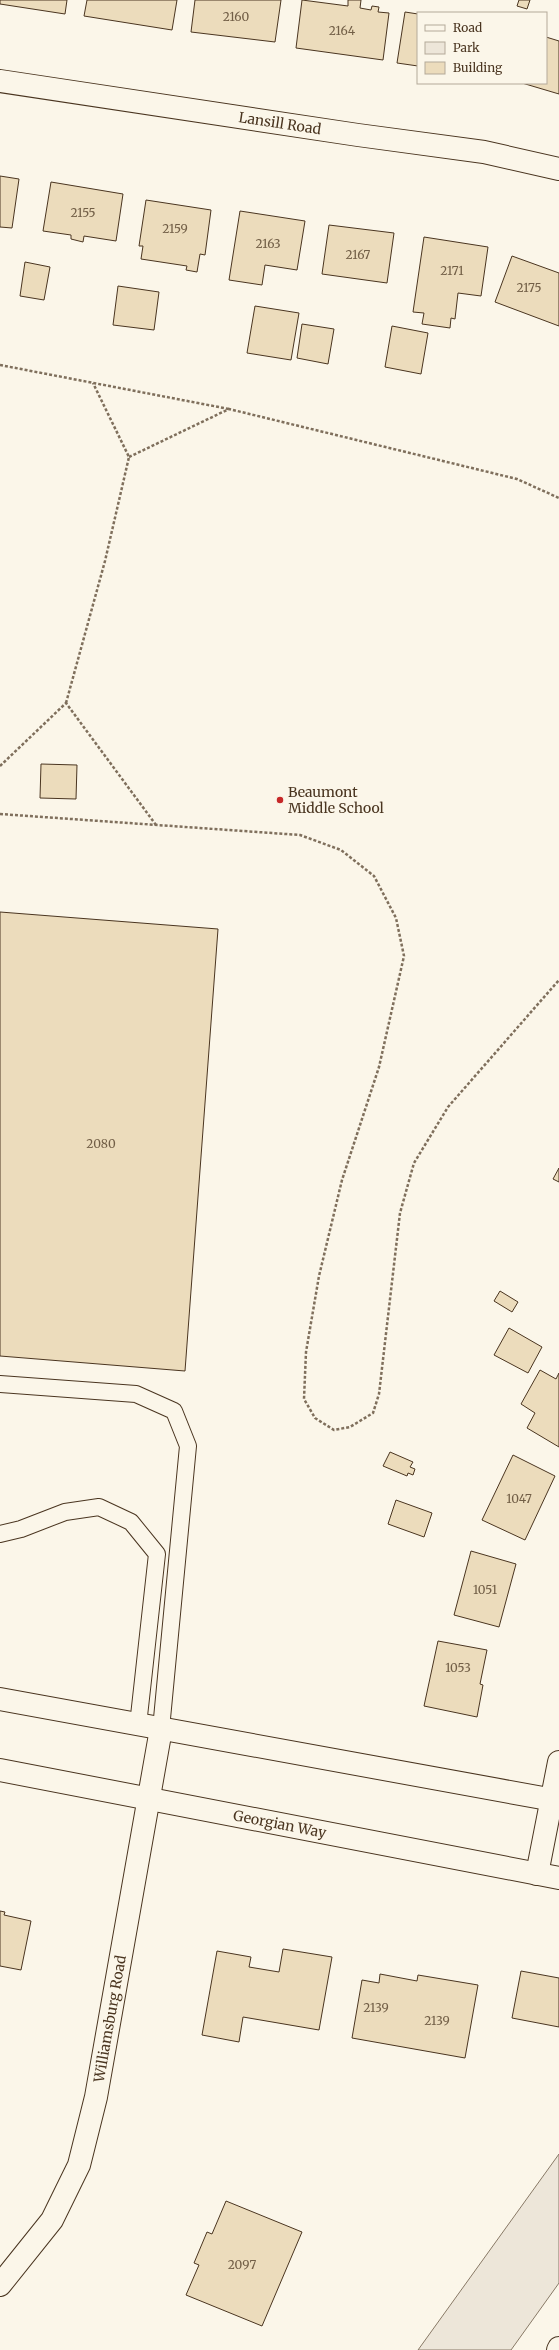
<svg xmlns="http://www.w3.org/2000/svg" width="559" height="2350" font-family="Merriweather,serif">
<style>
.green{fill:#ede6d9;stroke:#887966}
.building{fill:#ecdcbc;stroke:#4a3520}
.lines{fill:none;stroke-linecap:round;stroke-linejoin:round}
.service-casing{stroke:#4a3520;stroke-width:18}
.minor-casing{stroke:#4a3520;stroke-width:24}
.motorway-casing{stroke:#4a3520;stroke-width:24}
.path{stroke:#7f6f5c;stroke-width:2.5;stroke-dasharray:3 2;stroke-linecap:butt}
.service{stroke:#fbf6e9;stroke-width:16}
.minor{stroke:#fbf6e9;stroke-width:22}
.motorway{stroke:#fbf6e9;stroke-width:22}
.poi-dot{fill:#c62828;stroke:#fbf6e9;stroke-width:1.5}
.labels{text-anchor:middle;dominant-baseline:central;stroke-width:3;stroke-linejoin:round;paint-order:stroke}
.number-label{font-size:12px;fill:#725f47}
.street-label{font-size:14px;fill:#4a3520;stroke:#fbf6e9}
.poi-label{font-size:14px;fill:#4a3520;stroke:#fbf6e9;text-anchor:start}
</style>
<rect width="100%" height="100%" fill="#fbf6e9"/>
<path class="green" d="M559,2154V2283L511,2350H418Z"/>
<g class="building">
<path d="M0,0H67L65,14L0,4Z"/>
<path d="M87,0H177L172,30L84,16Z"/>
<path d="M195,0H281L275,42L191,32Z"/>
<path d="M302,0L348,6V0H361L360,8L371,10L372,6L379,7L378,12L389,13L383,60L296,48Z"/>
<path d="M519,0H530L527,9L517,6Z"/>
<path d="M405,12L418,14V66L397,63Z"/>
<path d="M546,37L559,41V94L522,83H546Z"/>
<path d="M0,176L19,179L12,228L0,227Z"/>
<path d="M51,182L123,194L116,241L84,236L83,242L71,239V235L43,231Z"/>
<path d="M146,200L211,210L205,255L200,254L197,272L186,270L187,266L141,259L143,246H139Z"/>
<path d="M240,211L305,221L297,270L265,265L262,285L229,280Z"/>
<path d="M329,225L394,233L387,283L322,274Z"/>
<path d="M424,237L488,247L481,296L458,293L455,319L451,318L450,328L422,324L424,313L413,312Z"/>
<path d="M512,256L559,273V326L495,302Z"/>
<path d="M25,262L50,267L44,300L20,296Z"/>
<path d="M118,286L159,292L154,330L113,325Z"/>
<path d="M255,306L299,313L291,360L247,353Z"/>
<path d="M302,324L334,329L328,364L297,358Z"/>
<path d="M392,326L428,333L421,374L385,367Z"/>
<path d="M41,764L77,765L76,799L40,798Z"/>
<path d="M0,912L218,929L185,1371L0,1356Z"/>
<path d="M559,1168V1182L553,1179Z"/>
<path d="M500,1291L518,1302L512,1312L494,1301Z"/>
<path d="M509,1328L542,1347L528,1373L494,1355Z"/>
<path d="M540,1370L556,1379L559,1373V1447L527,1428L535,1413L521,1404Z"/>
<path d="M390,1452L413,1462L410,1467L415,1469L413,1475L408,1473L407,1476L383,1466Z"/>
<path d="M513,1455L555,1476L525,1540L482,1520Z"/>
<path d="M396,1500L432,1513L424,1537L388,1524Z"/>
<path d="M471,1551L516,1564L499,1627L454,1615Z"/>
<path d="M438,1641L487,1650L480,1684L483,1685L477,1717L424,1706Z"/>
<path d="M0,1911L5,1912L4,1915L31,1921L21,1970L0,1966Z"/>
<path d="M283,1949L332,1957L319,2030L243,2017L239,2042L202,2035L217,1951L251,1957L249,1967L279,1972Z"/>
<path d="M521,1971L559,1978V2027L512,2018Z"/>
<path d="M380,1974L417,1981L418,1975L478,1985L465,2058L352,2038L362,1980L379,1983Z"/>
<path d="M226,2201L302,2232L262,2326L186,2295L199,2265L194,2263L207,2232L212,2234Z"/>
</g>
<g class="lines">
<defs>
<g id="service">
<path d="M0,1384L136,1394L174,1411L188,1446L161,1729"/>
<path d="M0,1534L21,1529L65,1512L99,1507L131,1522L157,1554L138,1725"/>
</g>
<g id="minor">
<path id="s1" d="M0,81L358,135L484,152L559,169"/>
<path d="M0,1699L559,1801"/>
<path id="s2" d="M0,1770L559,1878"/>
<path d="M537,1874L559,1762"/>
<path id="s3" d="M0,2285L52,2220L79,2165L96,2097L161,1729"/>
</g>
<path id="motorway" d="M558,2350L559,2348"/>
</defs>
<use href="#service" class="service-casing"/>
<use href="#minor" class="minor-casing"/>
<use href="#motorway" class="motorway-casing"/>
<g class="path">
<path d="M0,365L229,409"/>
<path d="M129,457L229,409L517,479L559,498"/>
<path d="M66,703L105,561L129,457L93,383"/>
<path d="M0,766L66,703L156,825"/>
<path d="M0,814L300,835L341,850L374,876L396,918L404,956L379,1067L342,1180L319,1276L306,1352L304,1399L315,1418L334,1430L350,1427L373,1413L379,1394L400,1213L414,1163L448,1107L559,980"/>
</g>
<use href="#service" class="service"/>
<use href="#minor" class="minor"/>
<use href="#motorway" class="motorway"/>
</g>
<circle class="poi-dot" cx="280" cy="800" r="4"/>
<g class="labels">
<g class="number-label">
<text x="236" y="16">2160</text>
<text x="342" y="30">2164</text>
<text x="83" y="212">2155</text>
<text x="175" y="228">2159</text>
<text x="268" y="243">2163</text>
<text x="358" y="254">2167</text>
<text x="452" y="270">2171</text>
<text x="529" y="287">2175</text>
<text x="101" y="1143">2080</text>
<text x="519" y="1498">1047</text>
<text x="485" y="1589">1051</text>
<text x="458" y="1667">1053</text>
<text x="376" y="2007">2139</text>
<text x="437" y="2020">2139</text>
<text x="242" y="2264">2097</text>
</g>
<g class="street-label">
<text stroke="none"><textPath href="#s1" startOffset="283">Lansill Road</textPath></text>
<text stroke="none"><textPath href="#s2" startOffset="285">Georgian Way</textPath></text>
<text stroke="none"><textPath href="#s3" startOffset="294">Williamsburg Road</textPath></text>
</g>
<g class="poi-label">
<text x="288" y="792">Beaumont<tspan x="288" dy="16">Middle School</tspan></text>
</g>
</g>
<rect x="417" y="12" width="130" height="72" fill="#fbf6e9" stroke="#b4a999"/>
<rect x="425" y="25" width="20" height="6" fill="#fbf6e9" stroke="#b4a999"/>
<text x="453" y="32" font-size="12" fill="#4a3520">Road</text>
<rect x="425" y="42" width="20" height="12" fill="#ede6d9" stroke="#b4a999"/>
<text x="453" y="52" font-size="12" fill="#4a3520">Park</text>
<rect x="425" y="62" width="20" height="12" fill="#ecdcbc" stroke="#b4a999"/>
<text x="453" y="72" font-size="12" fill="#4a3520">Building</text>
</svg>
